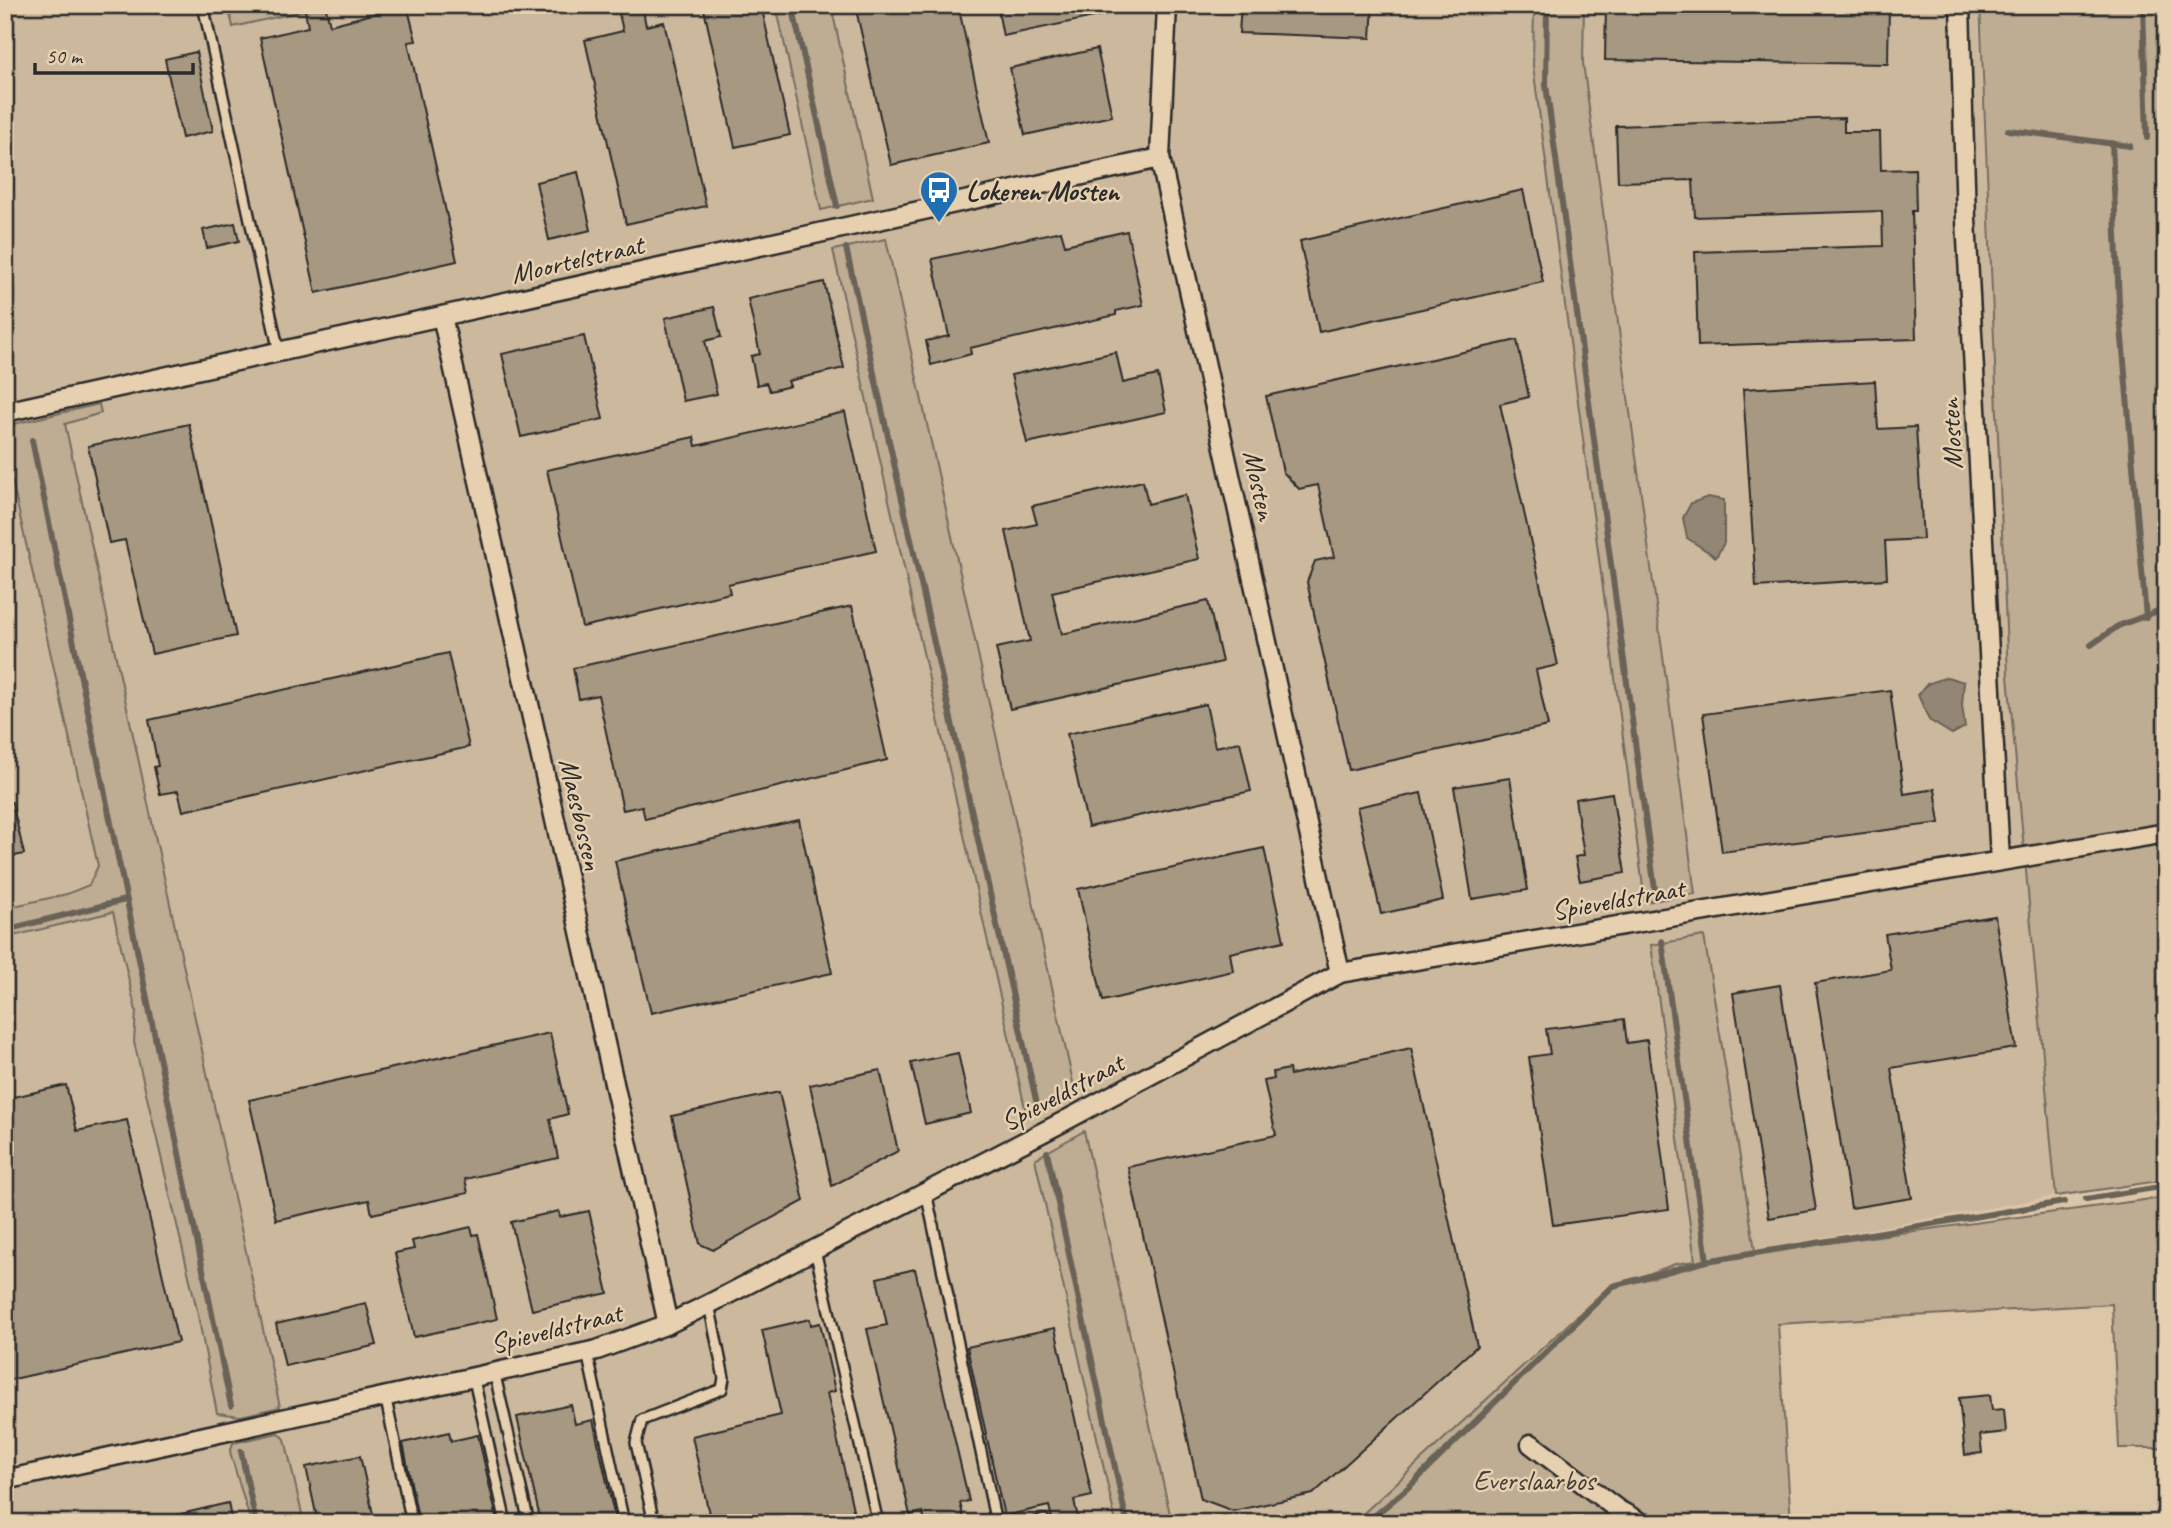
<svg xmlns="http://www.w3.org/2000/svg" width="2171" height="1528" font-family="Caveat,sans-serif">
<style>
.built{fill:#ccb89d}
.green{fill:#beac93;stroke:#746c5f;stroke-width:2}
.water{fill:#938675;stroke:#696257;stroke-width:2}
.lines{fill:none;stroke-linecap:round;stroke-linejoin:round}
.stream{stroke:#696257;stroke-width:6}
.building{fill:#a79882;stroke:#2b2b2b;stroke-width:2}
.service-casing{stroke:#2b2b2b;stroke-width:14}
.minor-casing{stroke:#2b2b2b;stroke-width:23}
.service{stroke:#e7d0b0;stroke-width:9}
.minor{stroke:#e7d0b0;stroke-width:18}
.labels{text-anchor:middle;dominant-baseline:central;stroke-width:5;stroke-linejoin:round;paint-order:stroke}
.poi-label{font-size:28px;font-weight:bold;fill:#2b2b2b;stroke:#e7d0b0;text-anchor:start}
.street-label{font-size:28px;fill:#2b2b2b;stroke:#e7d0b0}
.park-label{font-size:28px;fill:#413e3b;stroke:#e7d0b0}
</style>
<rect width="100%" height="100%" fill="#dcc6a8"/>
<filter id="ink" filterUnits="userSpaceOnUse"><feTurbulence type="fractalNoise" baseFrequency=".0143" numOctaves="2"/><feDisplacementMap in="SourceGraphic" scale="14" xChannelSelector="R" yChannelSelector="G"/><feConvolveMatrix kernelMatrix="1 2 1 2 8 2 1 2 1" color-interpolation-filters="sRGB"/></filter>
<g filter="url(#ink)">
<path class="built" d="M5,5H228L233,27L329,5H1978L2008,676L2056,1196L1675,1264L1605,1290L1353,1523H5Z"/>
<g class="green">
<path d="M228,5H329L233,27Z"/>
<path d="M776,5H831L873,198L821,210Z"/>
<path d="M1534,5H1584L1583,63L1695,894L1645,902L1533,66Z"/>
<path d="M1980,5H2166V1180L2056,1196L2008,676Z"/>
<path d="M886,239L1075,1091L1027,1117L833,250Z"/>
<path d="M99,404L101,413L65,424L280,1407L241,1416L217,1413L197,1310L134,1042L136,1011L113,912L5,938V908L67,894L89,885L98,866L8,463L5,462V426Z"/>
<path d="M1704,936L1755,1250L1702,1260L2166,1197V1448H2119L2112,1304L1778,1324L1791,1523H1353L1605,1290L1675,1264L1695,1261L1651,945Z"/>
<path d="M1084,1131L1172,1523H1116L1035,1159Z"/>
<path d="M278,1433L285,1439L304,1523H251L230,1452L233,1443Z"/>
</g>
<g class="water">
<path d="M1708,497L1724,500V543L1716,557L1687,538L1683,518L1691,503Z"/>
<path d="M1947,677L1964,682L1962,705L1965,727L1952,734L1929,720L1918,695L1927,684Z"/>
</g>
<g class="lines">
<g class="stream">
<path d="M792,5L837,206"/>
<path d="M1547,5L1546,85L1656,897"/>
<path d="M2143,5L2147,138"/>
<path d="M2008,130L2130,146"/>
<path d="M2112,143L2119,303L2146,617"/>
<path d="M846,248L1038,1109"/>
<path d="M32,440L231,1406"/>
<path d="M2091,645L2118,626L2166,608"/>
<path d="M5,930L125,900"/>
<path d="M1047,1152L1127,1523"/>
<path d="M2086,1199L2166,1186"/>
<path d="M1707,1261L2064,1202"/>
<path d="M241,1451L256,1523"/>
<path d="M1366,1523L1410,1486L1613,1286L1707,1261L1662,941"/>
</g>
</g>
<g class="building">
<path d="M304,5H325L330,25L407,5L416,41L408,42L457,261L316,293L260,38L308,27Z"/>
<path d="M617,5H642L646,26L664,22L706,206L626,224L585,40L623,31Z"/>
<path d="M703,5H761L790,135L735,147Z"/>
<path d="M855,5H958L989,143L891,165Z"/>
<path d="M997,5H1112L1113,13L1003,36Z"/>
<path d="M1241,5H1373L1371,38L1239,33Z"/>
<path d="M1606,5H1889L1888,64L1605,60Z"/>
<path d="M1097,49L1112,116L1025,135L1010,68Z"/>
<path d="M196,52L213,131L182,138L165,59Z"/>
<path d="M1844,118V132H1880L1881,170L1915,169L1916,211H1912L1916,339L1698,346L1695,252L1883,246L1882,211L1695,217L1693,180L1618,182L1616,126Z"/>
<path d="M578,172L591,230L549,240L536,182Z"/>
<path d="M1523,190L1543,282L1319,332L1300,241Z"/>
<path d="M235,223L239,241L207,248L203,230Z"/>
<path d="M1061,231L1065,245L1127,231L1143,305L1116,311V315L970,348L971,354L931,365L926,341L949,336L932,259Z"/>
<path d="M824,282L844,368L788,381L790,386L770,391L766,383L757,385L751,356L760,354L748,299Z"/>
<path d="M714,307L721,337L705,341L717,394L683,401L665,318Z"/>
<path d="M584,336L603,419L521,437L502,354Z"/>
<path d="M1517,340L1529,397L1500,404L1558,665L1536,670L1548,726L1349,770L1307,582L1315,561L1334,557L1318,485L1299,489L1283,472L1266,396Z"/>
<path d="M1116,352L1123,383L1158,375L1166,412L1027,443L1011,375Z"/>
<path d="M1875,381L1878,429L1916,427L1923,539L1885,541L1887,579L1756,587L1743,389Z"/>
<path d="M845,412L876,551L728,584L730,593L582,627L547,470L694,437L696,446Z"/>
<path d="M189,424L236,636L152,654L125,540L109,543L88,446Z"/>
<path d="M1143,481L1148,504L1185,495L1199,559L1052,592L1062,634L1208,601L1222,662L1010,709L996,648L1030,641L1006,531L1037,524L1032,506Z"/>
<path d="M852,606L887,760L645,819L642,806L623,810L598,695L579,699L573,668Z"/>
<path d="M448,653L469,747L183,811L178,791L160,794L154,767L158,766L149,720Z"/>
<path d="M1890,690L1904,794L1935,789L1940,823L1722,852L1703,714Z"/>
<path d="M1206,704L1215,747L1240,742L1251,791L1088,827L1067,734Z"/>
<path d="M1510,778L1528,890L1472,899L1454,787Z"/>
<path d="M1421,793L1443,900L1381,914L1357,807Z"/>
<path d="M1612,793L1625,873L1580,881L1575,857L1584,855L1575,799Z"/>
<path d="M12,802L24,854L5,858V803Z"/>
<path d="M799,820L832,973L651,1013L615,861Z"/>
<path d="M1264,848L1284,941L1230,953L1233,971L1103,1001L1078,889Z"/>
<path d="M1995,916L2016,1048L1891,1068L1912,1198L1851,1208L1815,983L1891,970L1885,934Z"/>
<path d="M1780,985L1816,1210L1769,1218L1733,993Z"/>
<path d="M1624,1019L1627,1043L1647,1040L1669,1209L1553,1225L1529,1057L1550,1054L1546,1029Z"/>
<path d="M550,1033L568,1114L550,1119L558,1158L465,1179L468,1193L372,1214L369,1200L276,1220L249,1100Z"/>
<path d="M1411,1048L1477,1346L1313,1494L1233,1511L1201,1499L1128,1167L1276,1135L1264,1081L1274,1079L1273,1072L1289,1069L1290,1075Z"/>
<path d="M958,1053L971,1113L925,1124L911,1063Z"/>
<path d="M880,1070L898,1151L832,1186L810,1085Z"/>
<path d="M66,1085L77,1131L127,1120L178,1342L5,1381V1099Z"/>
<path d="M779,1092L804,1201L713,1250L700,1244L672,1116Z"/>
<path d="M559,1211L560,1217L589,1211L608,1293L532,1310L511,1222Z"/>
<path d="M471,1227L473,1235L478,1234L497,1319L414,1337L395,1253L414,1249L412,1241Z"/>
<path d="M915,1269L969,1501L960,1503L965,1523H925L923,1512L910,1515L867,1329L887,1325L877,1278Z"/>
<path d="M366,1303L377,1345L285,1366L276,1324Z"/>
<path d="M810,1319L811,1325L820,1323L835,1391L827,1393L856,1523H711L692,1436L781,1415L762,1330Z"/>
<path d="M1055,1328L1092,1496L1074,1500L1079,1523H1053L1049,1506L1004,1516L967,1347Z"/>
<path d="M1990,1395L1992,1410L2004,1409L2006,1432L1980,1435L1982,1453L1965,1455L1959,1398Z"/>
<path d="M571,1405L575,1424L593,1420L616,1523H541L517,1417Z"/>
<path d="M449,1432L451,1441L478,1435L498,1523H419L403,1443Z"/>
<path d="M360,1456L375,1523H318L306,1467Z"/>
<path d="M228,1503L232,1523H173L172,1516Z"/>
</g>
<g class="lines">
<defs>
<g id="service">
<path d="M203,5L279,352"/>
<path d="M926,1192L996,1523"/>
<path d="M815,1250L878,1523"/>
<path d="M587,1352L624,1523"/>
<path d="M494,1371L529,1523"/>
<path d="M473,1375L506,1523"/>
<path d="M385,1395L412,1523"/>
<path d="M654,1523L636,1443L642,1420L722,1389L724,1378L709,1304"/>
<path d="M1034,1523L1044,1520"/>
</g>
<g id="minor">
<path d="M1167,5L1160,158L1340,973"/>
<path d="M1960,5L1966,220L2000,860"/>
<path d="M442,316L668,1324"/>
<path d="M5,412L1160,158"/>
<path d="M1531,1444L1617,1509L1642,1523"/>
<path d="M5,1480L597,1350L668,1324L709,1304L1057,1125L1340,973L2166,833"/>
</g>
</defs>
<use href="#service" class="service-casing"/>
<use href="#minor" class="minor-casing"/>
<use href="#service" class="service"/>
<use href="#minor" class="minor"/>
</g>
</g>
<defs>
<symbol id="bus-pin" viewBox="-11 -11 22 30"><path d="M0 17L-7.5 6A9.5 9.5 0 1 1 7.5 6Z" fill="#1f6fb2" stroke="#e7d0b0"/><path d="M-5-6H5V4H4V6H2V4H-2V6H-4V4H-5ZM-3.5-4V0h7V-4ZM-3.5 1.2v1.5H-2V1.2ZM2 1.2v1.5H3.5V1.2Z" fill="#fff"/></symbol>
</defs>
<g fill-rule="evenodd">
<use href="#bus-pin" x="917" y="168" width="44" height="60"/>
</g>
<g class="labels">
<g class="poi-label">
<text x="966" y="190">Lokeren Mosten</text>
</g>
<g class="street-label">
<text transform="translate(577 259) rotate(-13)">Moortelstraat</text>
<text transform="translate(1951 434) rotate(-93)">Mosten</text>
<text transform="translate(1260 485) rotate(78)">Mosten</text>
<text transform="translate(581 814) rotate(77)">Maesbossen</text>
<text transform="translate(1618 899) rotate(-10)">Spieveldstraat</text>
<text transform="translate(1062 1092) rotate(-28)">Spieveldstraat</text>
<text transform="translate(556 1328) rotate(-14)">Spieveldstraat</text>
</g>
<g class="park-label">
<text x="1534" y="1480">Everslaarbos</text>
</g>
</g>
<rect width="2171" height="1528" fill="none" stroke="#e7d0b0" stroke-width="28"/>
<rect x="14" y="14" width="2143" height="1500" fill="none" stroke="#2b2b2b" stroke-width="2.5" filter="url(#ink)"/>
<path d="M35 63v10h158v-10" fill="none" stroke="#2b2b2b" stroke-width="3.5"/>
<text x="46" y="63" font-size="21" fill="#2b2b2b" stroke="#e7d0b0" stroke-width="5" paint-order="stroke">50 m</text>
</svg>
